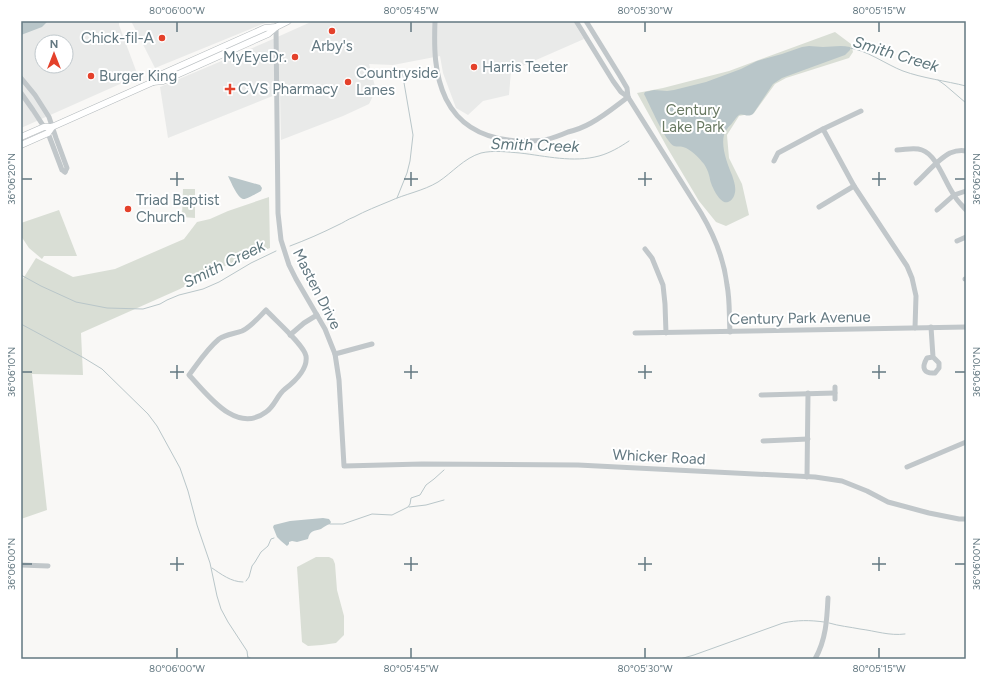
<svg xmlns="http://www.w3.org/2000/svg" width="987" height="680" font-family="Figtree,sans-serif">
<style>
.built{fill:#e9eae9;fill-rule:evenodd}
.green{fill:#d9ded5}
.water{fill:#b9c6c9}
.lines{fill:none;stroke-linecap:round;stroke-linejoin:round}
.stream{stroke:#b9c6c9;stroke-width:1}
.major-casing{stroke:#b3b9bc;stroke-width:7}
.minor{stroke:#c1c7ca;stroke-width:5}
.major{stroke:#fff;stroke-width:6}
.ticks{fill:none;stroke:#637881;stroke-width:1.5}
.poi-dot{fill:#e4412b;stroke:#fff;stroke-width:1.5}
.labels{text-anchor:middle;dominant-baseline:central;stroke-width:4;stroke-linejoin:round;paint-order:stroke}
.poi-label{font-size:15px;fill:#637881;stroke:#fff;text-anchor:start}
.park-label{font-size:15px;fill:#697962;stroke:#fff}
.street-label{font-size:15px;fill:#637881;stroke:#fff}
.water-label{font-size:16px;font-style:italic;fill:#5e767c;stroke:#fff}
.neatline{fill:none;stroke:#637881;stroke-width:1.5}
.ticks-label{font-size:10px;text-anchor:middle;fill:#637881}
</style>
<rect width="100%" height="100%" fill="#f9f8f6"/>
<g class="built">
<path d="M21,21H119V25L138,76L21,128ZM42,42H66V66H42Z"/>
<path d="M131,21H270L155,68Z"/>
<path d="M313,21H573L584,39L511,71L509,95L483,101L468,115L456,108L443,73L440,56L393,65L369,64L376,90L369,104L343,116L281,140L280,93L168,138L160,87L264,43Z"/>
</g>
<g class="green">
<path d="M835,32L851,44L853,52L849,58L786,78L775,84L754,113L739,116L727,135L729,158L742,184L749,215L726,226L716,222L699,201L668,149L637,93L663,88L729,71Z"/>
<path d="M183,189H195V218L182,217Z"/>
<path d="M269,197L270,248L212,271L180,289L81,333L83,375L32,374L47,510L21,519V282L36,258L73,277L115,269L184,239L197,222L210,219L228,211Z"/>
<path d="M59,210L77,256H44L42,259L29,248L21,236V223Z"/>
<path d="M316,557H329L333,559L335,564L337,590L344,616V635L336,643L322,645L308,646L302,642L297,567Z"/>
</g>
<g class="water">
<path d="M21,21H48L42,27L21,35Z"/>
<path d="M809,46C814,46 818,47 823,47C832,47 840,45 850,47V50L845,55L782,78L773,84L753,114C747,118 744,113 739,115C736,117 735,120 733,122C731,125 729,126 727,129C718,140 727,163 732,175C734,182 737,188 734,196C733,198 731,201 728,202C721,205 713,189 711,183C710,181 710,178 709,175C708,171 706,167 704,164C699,158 691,149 683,147C680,146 677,147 674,146C666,143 649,103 644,94L645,92L654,90L667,91L674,90L706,82L741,69L757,61L782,54L802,47Z"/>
<path d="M228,176L260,185L262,188L261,191C257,193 246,200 243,199C237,197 231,182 228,176Z"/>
<path d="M323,518L329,519L331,522L330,524C326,525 324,527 321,529C314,531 310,530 308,539L297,542L292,541L289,542V544L287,546L281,541L277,537L273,527L274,525L290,521Z"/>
</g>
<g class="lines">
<g class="stream">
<path d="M849,48C865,49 887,65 903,71C922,78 946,81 966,86"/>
<path d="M938,80L945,85L966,103"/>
<path d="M397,198L407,173L410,161L413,135L402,71"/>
<path d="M290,246C306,240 322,233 338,225C343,223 348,219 354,217C365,211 378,206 390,201C405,194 423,191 438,182C452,173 464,158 481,153C494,150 507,152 520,153C546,156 573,163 599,156C610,153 620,147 629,141"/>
<path d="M21,275L41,286L76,302L107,308L143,309L160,304L167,300L179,295L203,289L219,282L251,263L276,251"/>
<path d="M21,324L84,358L102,369L148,414L157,426L180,468L188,491L197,525L210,563L217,596L221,609L228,622L247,651L248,659"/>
<path d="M409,507L426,505L444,500"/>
<path d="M330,524H343L372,514L392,515L408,507L410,504L411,498L420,495L426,485L434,479L444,470"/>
<path d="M212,568C221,574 231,582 243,582"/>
<path d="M246,581L249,577L252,566L255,562L261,552L268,546L271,539L274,538"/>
<path d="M829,623C839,626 850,627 860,629C876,631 889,636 905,634"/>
<path d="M248,657L252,659"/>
<path d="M680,659L694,655L783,623C797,620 810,620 824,622"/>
</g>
<defs>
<g id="major">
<path d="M153,82L163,81L268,34L276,27"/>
<path d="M21,137L44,127H52L153,82L160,75L265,28L276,27L288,21"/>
<path d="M21,145L48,133L52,127"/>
</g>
</defs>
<use href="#major" class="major-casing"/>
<g class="minor">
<path d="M435,21C434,47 434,74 446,99C461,129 488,140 521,141C529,141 537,141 545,140C553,138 561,135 568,132C576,130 584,127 591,123C604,116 616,106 628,97"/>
<path d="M576,21L613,81L621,92L628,97L701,213C714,235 724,259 727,285C730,300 729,316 730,332"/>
<path d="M586,21L620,76L627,88L628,97"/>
<path d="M276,27L278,213L281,240L289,265L296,279L325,329L335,354L339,380L344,466L422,464L578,465L815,477L842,481L867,491L888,502L929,513L959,519H966"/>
<path d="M21,78L35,95L49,117L56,138L67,168L65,172"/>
<path d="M21,93L33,110L48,133L62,170L65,172"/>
<path d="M823,129L854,186L907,266L912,278L916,296L915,328"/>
<path d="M897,150C905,150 914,147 922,150C937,155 945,183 954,195C957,201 962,205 966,210"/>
<path d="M774,161L778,153L823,129L861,111"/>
<path d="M916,183C926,174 938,159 950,153C955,151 961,150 966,151"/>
<path d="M819,207L854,186"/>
<path d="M937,210L954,195L966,191"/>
<path d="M957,241L966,237"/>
<path d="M645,249L652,258L663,285L665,304L666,333"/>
<path d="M965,279H966"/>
<path d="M266,310C275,320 304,345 306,356C308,369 294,382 285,389C277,395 275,406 266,412C236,435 207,394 189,375C198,363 207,349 219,339C226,334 234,334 242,331C251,327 259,317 266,310Z"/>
<path d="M931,327L933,357L939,363V368L935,373C924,374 921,368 927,358L933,357"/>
<path d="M635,333L966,327"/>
<path d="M290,335L304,323L317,315"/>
<path d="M335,354L372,344"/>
<path d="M835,387V399"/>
<path d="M761,395L835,393"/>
<path d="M763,441L808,439"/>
<path d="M907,467L966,442"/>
<path d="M807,477L808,393"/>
<path d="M21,565L48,566"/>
<path d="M815,659C826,640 827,619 828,598"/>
</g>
<use href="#major" class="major"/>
</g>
<path class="ticks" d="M177,22V32M411,22V32M645,22V32M879,22V32M177,172V186M411,172V186M645,172V186M879,172V186M22,179H32M170,179H184M404,179H418M638,179H652M872,179H886M955,179H965M177,365V379M411,365V379M645,365V379M879,365V379M22,372H32M170,372H184M404,372H418M638,372H652M872,372H886M955,372H965M177,557V571M411,557V571M645,557V571M879,557V571M22,564H32M170,564H184M404,564H418M638,564H652M872,564H886M955,564H965M177,648V658M411,648V658M645,648V658M879,648V658"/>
<g class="poi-dot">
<circle cx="332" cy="31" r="4"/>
<circle cx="162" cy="38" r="4"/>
<circle cx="295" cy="57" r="4"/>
<circle cx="474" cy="67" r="4"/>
<circle cx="91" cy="76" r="4"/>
<circle cx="348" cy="82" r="4"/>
<path d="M228 83h4v4h4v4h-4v4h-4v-4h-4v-4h4z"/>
<circle cx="128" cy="209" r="4"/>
</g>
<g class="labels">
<g class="poi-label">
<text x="154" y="38" text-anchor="end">Chick-fil-A</text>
<text x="332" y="46" text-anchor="middle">Arby's</text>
<text x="287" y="57" text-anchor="end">MyEyeDr.</text>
<text x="482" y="67">Harris Teeter</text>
<text x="356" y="73">Countryside<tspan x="356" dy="17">Lanes</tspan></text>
<text x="99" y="76">Burger King</text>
<text x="238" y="89">CVS Pharmacy</text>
<text x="136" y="200">Triad Baptist<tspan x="136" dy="17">Church</tspan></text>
</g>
<g class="park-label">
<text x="693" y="110">Century<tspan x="693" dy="17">Lake Park</tspan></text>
</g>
<g class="street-label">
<text transform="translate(317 289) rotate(63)">Masten Drive</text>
<text transform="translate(800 318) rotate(-1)">Century Park Avenue</text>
<text transform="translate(659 457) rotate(3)">Whicker Road</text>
</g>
<g class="water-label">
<text transform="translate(896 54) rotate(17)">Smith Creek</text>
<text transform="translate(535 145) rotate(2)">Smith Creek</text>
<text transform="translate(224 264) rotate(-26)">Smith Creek</text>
</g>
</g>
<rect width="987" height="680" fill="none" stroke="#ffffff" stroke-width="44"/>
<g transform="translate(54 54)"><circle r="19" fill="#ffffff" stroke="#c1c9cd"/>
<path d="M0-3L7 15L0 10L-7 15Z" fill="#e4412b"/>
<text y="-6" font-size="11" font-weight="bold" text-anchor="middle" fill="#637881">N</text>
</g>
<rect x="22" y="22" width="943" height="636" class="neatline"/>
<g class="ticks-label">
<text x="177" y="14">80°06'00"W</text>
<text x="411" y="14">80°05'45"W</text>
<text x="645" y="14">80°05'30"W</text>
<text x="879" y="14">80°05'15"W</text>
<text transform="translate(11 179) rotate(-90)" y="4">36°06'20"N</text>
<text transform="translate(976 179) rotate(-90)" y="4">36°06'20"N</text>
<text transform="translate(11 372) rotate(-90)" y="4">36°06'10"N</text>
<text transform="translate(976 372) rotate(-90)" y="4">36°06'10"N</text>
<text transform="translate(11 564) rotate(-90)" y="4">36°06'00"N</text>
<text transform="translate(976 564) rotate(-90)" y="4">36°06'00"N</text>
<text x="177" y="672">80°06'00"W</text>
<text x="411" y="672">80°05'45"W</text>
<text x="645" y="672">80°05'30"W</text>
<text x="879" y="672">80°05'15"W</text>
</g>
</svg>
